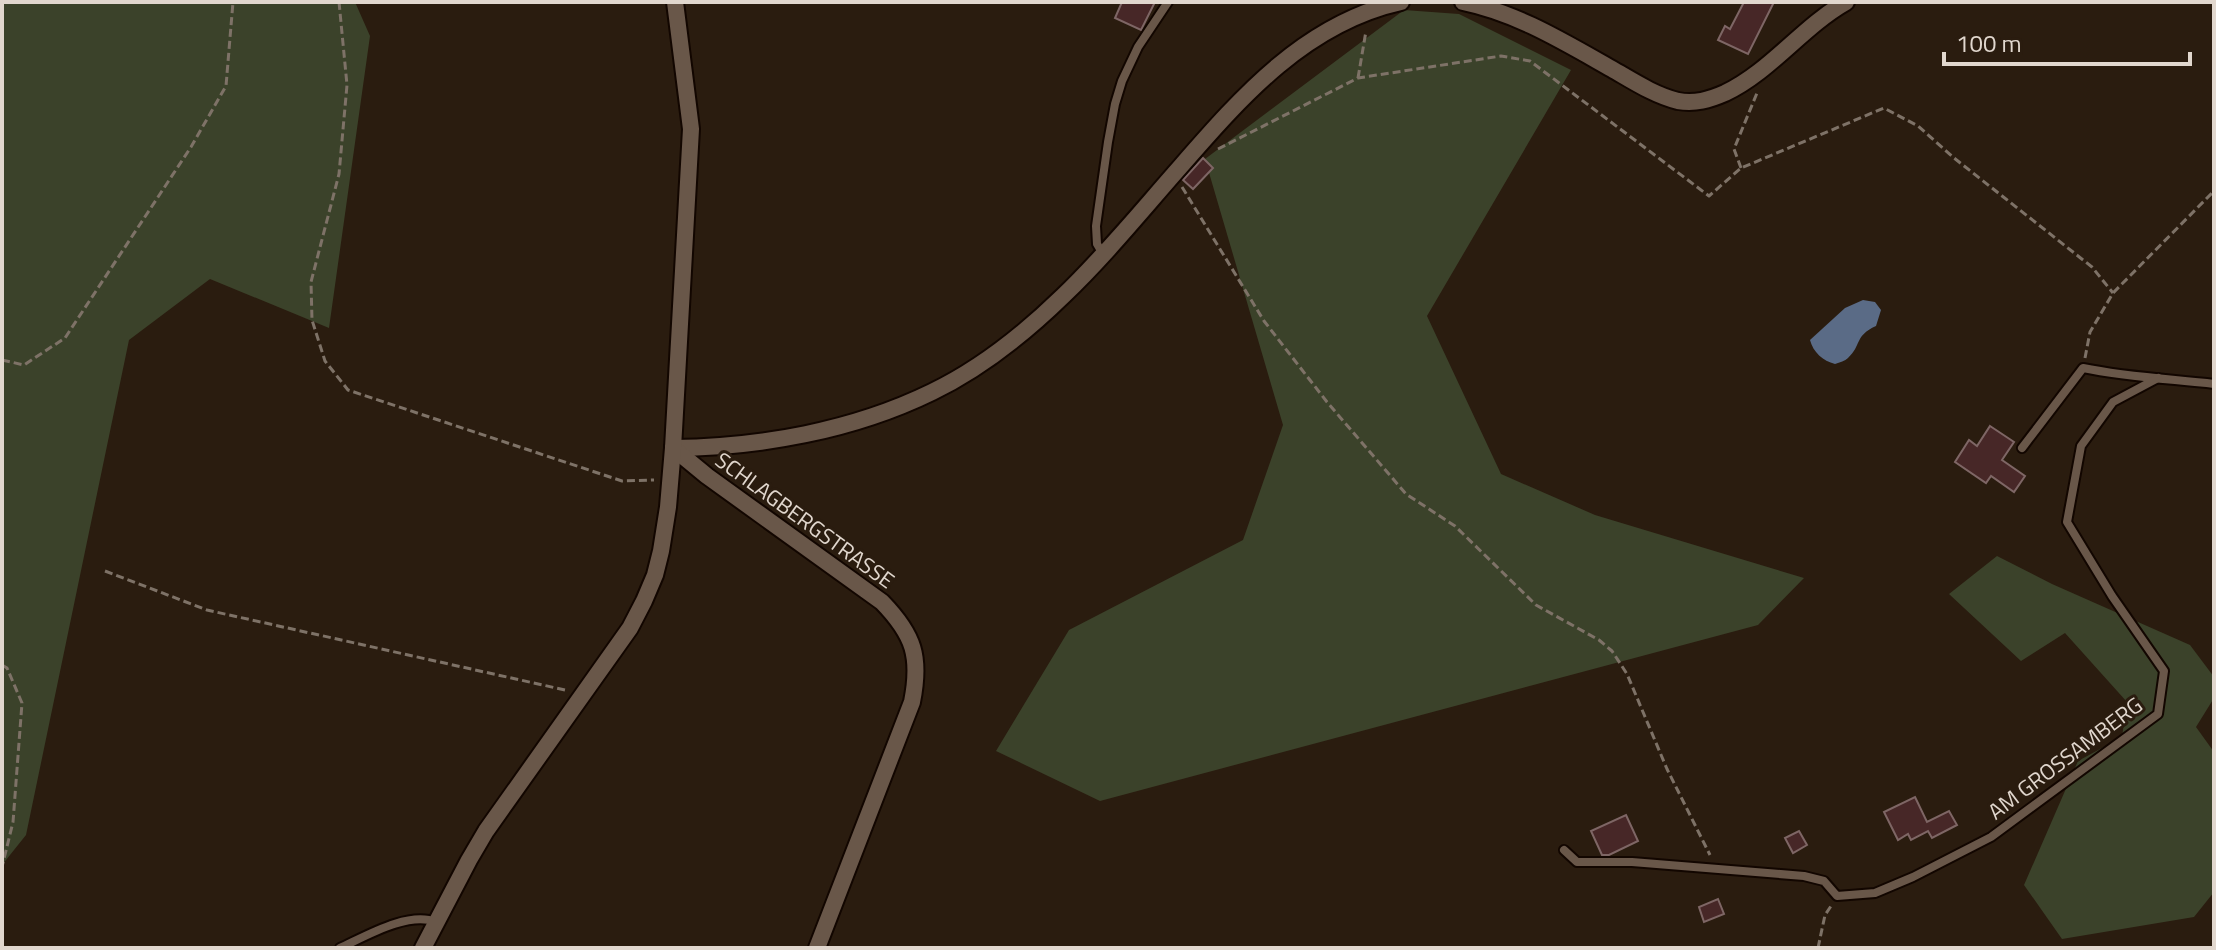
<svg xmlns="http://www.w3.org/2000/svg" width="2216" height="950" font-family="'Titillium Web',sans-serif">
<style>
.green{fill:#3b422a}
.water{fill:#5a6b86}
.building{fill:#472727;stroke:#7e6665;stroke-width:2}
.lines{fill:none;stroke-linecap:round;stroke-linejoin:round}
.lane-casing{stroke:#120600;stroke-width:12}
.street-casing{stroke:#120600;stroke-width:20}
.path{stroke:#7e7267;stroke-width:3;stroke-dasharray:8 4;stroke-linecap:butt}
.lane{stroke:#695749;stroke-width:8}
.street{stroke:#695749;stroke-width:16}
.labels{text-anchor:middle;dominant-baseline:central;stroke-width:6;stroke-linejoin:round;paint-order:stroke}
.street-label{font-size:22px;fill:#e1d7ce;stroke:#2a1c0f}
</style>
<rect width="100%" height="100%" fill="#2a1c0f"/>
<g class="green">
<path d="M2,2H355L370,36L329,328L210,279L129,340L26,835L2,865Z"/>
<path d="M1404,10L1459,14L1571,70L1427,316L1501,474L1595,515L1804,578L1758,625L1100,801L996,751L1069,630L1243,540L1283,425L1205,159Z"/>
<path d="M1997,556L2052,584L2190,645L2214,677V698L2196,727L2214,752V892L2194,917L2062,939L2024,885L2078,761L2122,737L2127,702L2065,633L2021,661L1949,594Z"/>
</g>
<path class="water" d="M1863,300L1875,302L1881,310L1876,326C1854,336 1862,345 1848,358C1845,361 1840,362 1835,364C1823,361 1813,352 1810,340L1845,308Z"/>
<g class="building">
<path d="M1122,2H1155L1141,30L1115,18Z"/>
<path d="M1744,2H1774L1748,54L1718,40L1725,26L1730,29Z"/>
<path d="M1203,158L1213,168L1193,189L1183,180Z"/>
<path d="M1990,426L2014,442L2002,460L2025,476L2014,492L1991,476L1986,483L1955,462L1969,440L1977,446Z"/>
<path d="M1915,797L1927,822L1949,811L1957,825L1932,838L1928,831L1911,840L1908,834L1898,840L1884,812Z"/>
<path d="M1626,815L1638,841L1609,855H1602L1591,831Z"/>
<path d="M1799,831L1807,845L1793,853L1785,838Z"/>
<path d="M1718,899L1724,914L1704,922L1699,907Z"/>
</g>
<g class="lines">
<defs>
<g id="lane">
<path d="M1103,254L1097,244L1096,226L1108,142L1115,104L1122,81L1138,47L1168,2"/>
<path d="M2022,448L2083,368C2127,377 2170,379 2214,384"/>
<path d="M1564,850L1577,862H1632L1804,876L1824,881L1837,896L1875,893L1913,877L1991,837L2158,714L2164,671L2112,596L2067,522L2081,446L2113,402L2158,378"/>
<path d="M340,948C366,936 408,911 436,922"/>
</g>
<g id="street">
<path d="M1463,2C1517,13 1564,42 1612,69C1633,81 1654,95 1678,101C1695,104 1709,100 1725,93C1771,71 1802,27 1846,2"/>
<path d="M673,448C760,447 852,431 932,392C980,369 1025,333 1063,296C1105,256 1143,209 1181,166C1242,96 1306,23 1401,2"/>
<path d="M673,448L707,476L882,602C914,635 921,657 912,702L817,948"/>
<path d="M423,948L469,860L486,831L630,628L644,601L655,575L661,551L668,507L673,448L691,129L675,2"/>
</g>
</defs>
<use href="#lane" class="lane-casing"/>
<use href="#street" class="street-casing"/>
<g class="path">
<path d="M339,2L347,85L339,174L311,282L312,320L325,361L348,390L622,481L654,480"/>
<path d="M1358,78L1366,31"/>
<path d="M1218,149L1358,78L1501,56L1530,61L1709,196L1741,168L1884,108L1918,126L1954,158L2092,267L2113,293"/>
<path d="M1741,168L1734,149L1757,93"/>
<path d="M1182,187L1264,321L1327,402L1406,494L1455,526L1536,605L1599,640L1612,651L1627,674L1667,769L1710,855"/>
<path d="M2085,358L2090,332L2113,293L2214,191"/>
<path d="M2,360L24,365L65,338L191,147L226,86L233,2"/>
<path d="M105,571L207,610L565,690"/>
<path d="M2,665L7,668L22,703L13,822L2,867"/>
<path d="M1818,948L1825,915L1831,906"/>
</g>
<use href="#lane" class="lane"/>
<use href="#street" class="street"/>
</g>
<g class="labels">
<g class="street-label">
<text transform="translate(805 520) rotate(36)">SCHLAGBERGSTRASSE</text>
<text transform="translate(2065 758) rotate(-37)">AM GROSSAMBERG</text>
</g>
</g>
<rect width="2216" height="950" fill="none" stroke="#e1d7ce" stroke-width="8"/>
<path d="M1944 52v12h246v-12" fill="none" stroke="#e1d7ce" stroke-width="4"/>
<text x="1956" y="52" font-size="24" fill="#e1d7ce" stroke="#2a1c0f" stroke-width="6" paint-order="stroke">100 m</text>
</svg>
